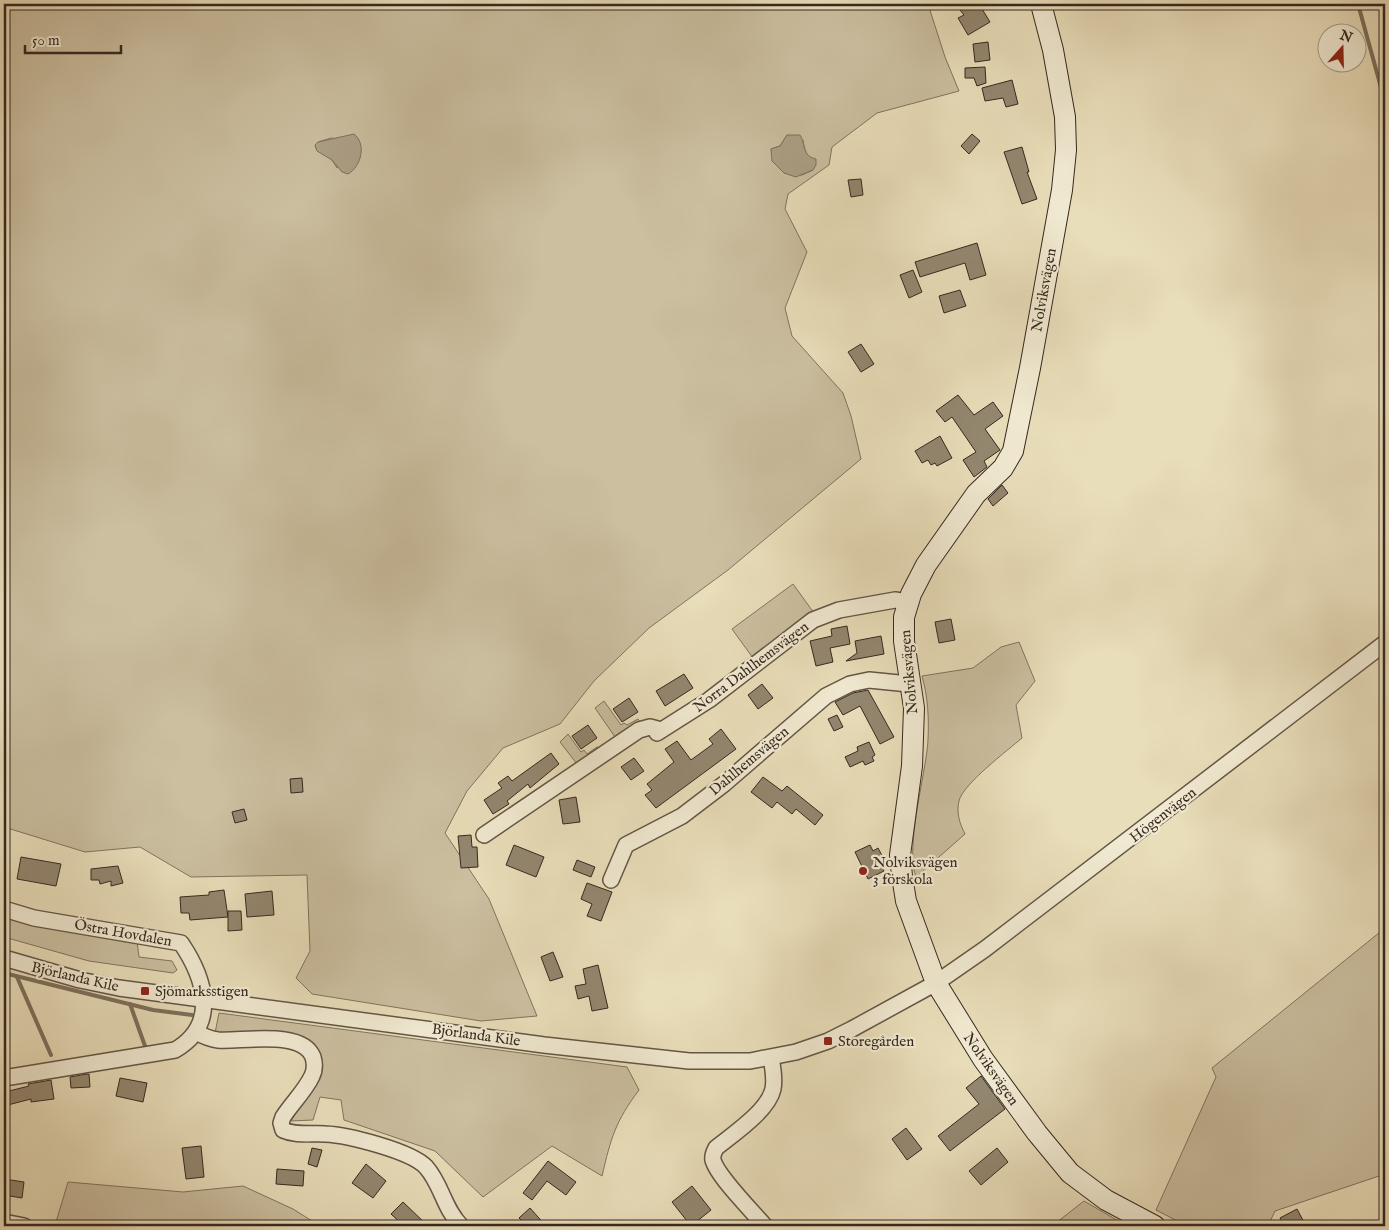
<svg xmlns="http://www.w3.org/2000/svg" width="1389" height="1230" font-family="'IM FELL English',serif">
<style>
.green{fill:#cbbfa0;stroke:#807460;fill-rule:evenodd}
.water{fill:#aca086;stroke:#7d705d}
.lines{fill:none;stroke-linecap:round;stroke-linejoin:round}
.stream{stroke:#7d705d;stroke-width:4}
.building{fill:#938770;stroke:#362820}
.street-casing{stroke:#635646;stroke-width:18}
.secondary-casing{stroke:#362820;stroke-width:22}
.street{stroke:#f1ead2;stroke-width:15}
.secondary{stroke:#f1ead2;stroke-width:20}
.poi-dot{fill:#8f2418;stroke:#f1ead2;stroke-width:2}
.labels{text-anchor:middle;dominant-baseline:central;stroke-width:4.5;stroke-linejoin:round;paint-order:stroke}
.street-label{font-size:15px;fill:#362820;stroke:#f1ead2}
.poi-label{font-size:15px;fill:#362820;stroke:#f1ead2;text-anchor:start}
</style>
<rect width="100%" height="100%" fill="#e9deba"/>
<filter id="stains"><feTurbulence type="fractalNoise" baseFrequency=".004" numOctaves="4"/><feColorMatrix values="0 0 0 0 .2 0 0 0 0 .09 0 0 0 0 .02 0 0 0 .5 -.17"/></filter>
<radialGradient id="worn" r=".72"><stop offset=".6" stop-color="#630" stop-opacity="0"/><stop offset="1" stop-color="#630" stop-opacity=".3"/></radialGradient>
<g class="green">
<path d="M4,4H928L945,57L959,91L877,113L832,147L829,165L788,194L785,209L807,252L785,308L792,336L843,393L851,416L861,459L728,570L649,628L594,681L560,724L503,748L467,791L445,833L489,899L537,1016L481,1021L312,994L296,978L310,951L307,875L191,877L140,847L85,852L4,827ZM787,135L803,140C804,152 810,159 813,170L802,175L784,173L776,165L771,149L780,146ZM331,138L339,139L337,168L332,160L315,147L318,142Z"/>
<path d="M793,584L814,613L753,658L732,629Z"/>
<path d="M1019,642L1035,681L1016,705L1022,738C1008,750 962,785 959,801C956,813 960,824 965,834L923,871L920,883C900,863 927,771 928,740C929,718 928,697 922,676L973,668L1001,647Z"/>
<path d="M604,701L621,725L624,723L627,725L638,719L640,722L615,737L595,708Z"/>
<path d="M568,734L581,752L584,750L587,754L597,747L601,748L577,764L560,742Z"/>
<path d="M4,912L137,941L139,957L172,961L177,970L173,973L89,961L4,937Z"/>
<path d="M1385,928V1174L1275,1211L1268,1226H1187L1156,1210L1216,1077L1212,1068Z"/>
<path d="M219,1013L627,1067L639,1090C615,1122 611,1138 602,1176L552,1146L483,1197L435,1151L344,1120L341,1100L320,1097L313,1120L291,1121L317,1078L307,1044L215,1033Z"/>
<path d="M68,1182L183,1192L243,1186L293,1209L320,1226H60L56,1222Z"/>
<path d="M1084,1201L1127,1226H1052Z"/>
</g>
<g class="water">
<path d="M354,134C367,144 361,167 348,174L342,172L332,160L317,151L315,145L318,142Z"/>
<path d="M787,135H800C806,145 802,156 816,159V165L813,170L796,177L784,173L772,161L771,149L780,146Z"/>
</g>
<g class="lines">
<g class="stream">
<path d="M1358,4L1385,102"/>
<path d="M4,973L153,1010L192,1015"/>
<path d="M17,977L51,1055"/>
<path d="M130,1004L145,1046"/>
</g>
</g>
<g class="building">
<path d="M971,4H979L990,22L968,35L958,18L964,15L960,10Z"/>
<path d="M988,42L990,60L975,62L973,44Z"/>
<path d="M985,67L986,83L977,86L974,78H965V68Z"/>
<path d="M1012,80L1018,104L1006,107L1003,98L985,101L982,88Z"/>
<path d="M972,134L980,141L969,154L961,146Z"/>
<path d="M1022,147L1029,172H1027L1037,199L1022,204L1004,152Z"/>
<path d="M861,179L863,195L851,197L848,180Z"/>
<path d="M977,243L986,275L970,280L965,263L920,277L915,262Z"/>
<path d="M913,270L922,292L909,298L900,275Z"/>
<path d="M960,290L966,306L944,313L939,296Z"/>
<path d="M861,344L874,364L861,372L848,352Z"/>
<path d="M958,395L974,415L993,402L1003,416L985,429L1000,450L984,461L987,467L974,477L963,460L976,452L952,417L945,422L936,411Z"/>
<path d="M940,436L952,458L937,466L935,463L931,465L928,460L922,463L915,451Z"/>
<path d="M1002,485L1008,493L993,506L988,499Z"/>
<path d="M951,619L955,640L939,643L935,622Z"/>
<path d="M847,626L850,644L830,648L833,662L816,666L810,641L832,636L831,629Z"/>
<path d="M881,636L884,654L846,661L857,653L855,641Z"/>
<path d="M684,674L693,688L665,706L656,691Z"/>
<path d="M762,684L773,698L758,709L748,695Z"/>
<path d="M868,690L894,737L880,744L860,706L843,715L835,702L853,693Z"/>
<path d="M629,698L638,712L622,722L613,709Z"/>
<path d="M837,715L843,727L834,731L828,719Z"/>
<path d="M588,725L597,738L581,749L572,736Z"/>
<path d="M721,729L736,749L656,808L645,795L652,790L647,784L674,762L665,749L677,741L691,760L713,744L709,739Z"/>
<path d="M869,742L875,755L872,757L874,761L865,765L863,761L850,767L845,757L858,751L857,747Z"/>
<path d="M551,753L559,764L530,788L528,784L507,801L509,804L493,814L484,800L502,788L498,783L508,776L512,781Z"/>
<path d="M634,758L644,771L631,780L621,767Z"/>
<path d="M763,777L782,791L787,786L823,815L815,825L796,809L792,814L777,802L772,808L751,792Z"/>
<path d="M302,778L303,792L291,793L290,779Z"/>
<path d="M576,797L580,822L563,824L559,800Z"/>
<path d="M244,809L247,820L235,823L232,812Z"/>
<path d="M471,835L472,847H477L478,867L461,868L458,836Z"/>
<path d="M514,845L544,857L536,877L506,865Z"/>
<path d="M870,845L873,851L878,848L886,863L881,866L884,871L868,879L855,852Z"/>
<path d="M21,857L61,864L56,886L17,879Z"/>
<path d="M577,860L595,867L591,877L573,870Z"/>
<path d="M118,866L123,883L111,886V881L100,884L99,880H91V869Z"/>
<path d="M587,883L612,892L601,921L587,916L592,904L581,899Z"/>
<path d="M224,890L228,917L190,920L189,913H181L180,897L209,895V892Z"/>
<path d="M272,891L274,915L247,917L245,894Z"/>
<path d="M228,911H241L242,930L228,931Z"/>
<path d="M553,952L563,977L550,981L541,957Z"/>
<path d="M598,965L608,1008L592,1011L589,996L578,999L575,986L586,984L583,969Z"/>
<path d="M87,1074H89L90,1087L71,1088L70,1077Z"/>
<path d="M981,1076L1005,1109L950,1151L938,1136L979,1104L966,1088Z"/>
<path d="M120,1078L147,1083L143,1102L116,1096Z"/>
<path d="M51,1080L54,1099L31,1102V1099L4,1106V1094L10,1093L9,1091L29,1086L28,1084Z"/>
<path d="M906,1128L922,1149L907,1160L892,1139Z"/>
<path d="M201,1146L204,1177L186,1179L182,1148Z"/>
<path d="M312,1148L322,1150L317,1167L308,1164Z"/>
<path d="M997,1148L1008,1162L981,1185L969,1171Z"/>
<path d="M548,1161L576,1182L566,1195L547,1181L532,1200L523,1193Z"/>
<path d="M366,1164L386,1181L373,1198L352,1183Z"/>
<path d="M277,1169L304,1171L303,1186L276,1184Z"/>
<path d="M4,1179L24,1182L22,1198L4,1195Z"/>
<path d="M692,1186L711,1210L691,1226L672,1202Z"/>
<path d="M403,1202L428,1226H404L391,1214Z"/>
<path d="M530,1208L546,1226H527L519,1218Z"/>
<path d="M1297,1209L1306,1226H1284L1280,1218Z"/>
</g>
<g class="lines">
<defs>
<g id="street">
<path d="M657,733L709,700L813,620L839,610L895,600L908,602"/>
<path d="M484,835L639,730L650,727L661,730"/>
<path d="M611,880L626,845L682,816L724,784L826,696L850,684L869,680L909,684"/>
<path d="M4,909L34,918L181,943C204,977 220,1024 175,1050L4,1078"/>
<path d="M4,958L80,980L119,988L544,1045L689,1061H750L796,1052L828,1041L852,1029L936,983L985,949L1385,643"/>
<path d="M196,1032C203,1036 210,1039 218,1040C241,1042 302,1029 313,1057C315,1064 315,1070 312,1076C305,1091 292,1103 283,1117L281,1123L283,1130C296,1136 311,1133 325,1134C348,1135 411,1151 426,1167C442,1185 443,1207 461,1226"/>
<path d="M4,1222L24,1226"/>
<path d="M765,1226C753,1212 717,1176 713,1160C712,1155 714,1152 716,1148C733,1134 768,1111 773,1089C775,1079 773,1068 771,1058"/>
</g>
<path id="secondary" d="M1041,4L1053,50L1065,117L1066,150L1062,190L1030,368L1013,451L1003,468L976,494L926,565L911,594L904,617V641L914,708L912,766L900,855L902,876L906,901L936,983L983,1059L1037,1133L1070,1173L1106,1200L1155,1226"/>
</defs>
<use href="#street" class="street-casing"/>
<use href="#secondary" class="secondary-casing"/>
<use href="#street" class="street"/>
<use href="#secondary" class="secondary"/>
</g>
<g class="poi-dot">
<circle cx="863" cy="871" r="5"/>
<rect x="140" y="986" width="10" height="10" rx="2.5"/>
<rect x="823" y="1036" width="10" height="10" rx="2.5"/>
</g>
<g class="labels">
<g class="street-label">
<text transform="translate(1044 290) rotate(-80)">Nolviksvägen</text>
<text transform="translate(751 667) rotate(-37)">Norra Dahlhemsvägen</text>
<text transform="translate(909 672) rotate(-95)">Nolviksvägen</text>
<text transform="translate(749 761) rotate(-40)">Dahlhemsvägen</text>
<text transform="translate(1163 815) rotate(-38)">Högenvägen</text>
<text transform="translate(123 933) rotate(10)">Östra Hovdalen</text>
<text transform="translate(75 977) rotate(13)">Björlanda Kile</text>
<text transform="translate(476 1035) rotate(8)">Björlanda Kile</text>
<text transform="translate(991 1069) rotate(55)">Nolviksvägen</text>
</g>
<g class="poi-label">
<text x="873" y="862">Nolviksvägen<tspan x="873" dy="17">3 förskola</tspan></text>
<text x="155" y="991">Sjömarksstigen</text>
<text x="838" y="1041">Storegården</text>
</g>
</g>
<rect width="1389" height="1230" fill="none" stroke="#e9deba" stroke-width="20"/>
<rect x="5" y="5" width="1379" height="1220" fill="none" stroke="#362820" stroke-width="2.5"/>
<rect x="10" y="10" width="1369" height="1210" fill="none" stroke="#362820"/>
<g transform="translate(1342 48) rotate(20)"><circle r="24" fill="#f1ead2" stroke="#a69c8b"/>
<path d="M0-4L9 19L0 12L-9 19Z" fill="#8f2418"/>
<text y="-8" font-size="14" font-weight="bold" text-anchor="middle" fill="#362820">N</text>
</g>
<path d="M25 45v8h96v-8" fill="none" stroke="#362820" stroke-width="2.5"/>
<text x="32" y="45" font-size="15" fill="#362820" stroke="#f1ead2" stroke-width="4" paint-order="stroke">50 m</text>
<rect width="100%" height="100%" filter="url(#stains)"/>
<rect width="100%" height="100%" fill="url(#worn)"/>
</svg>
